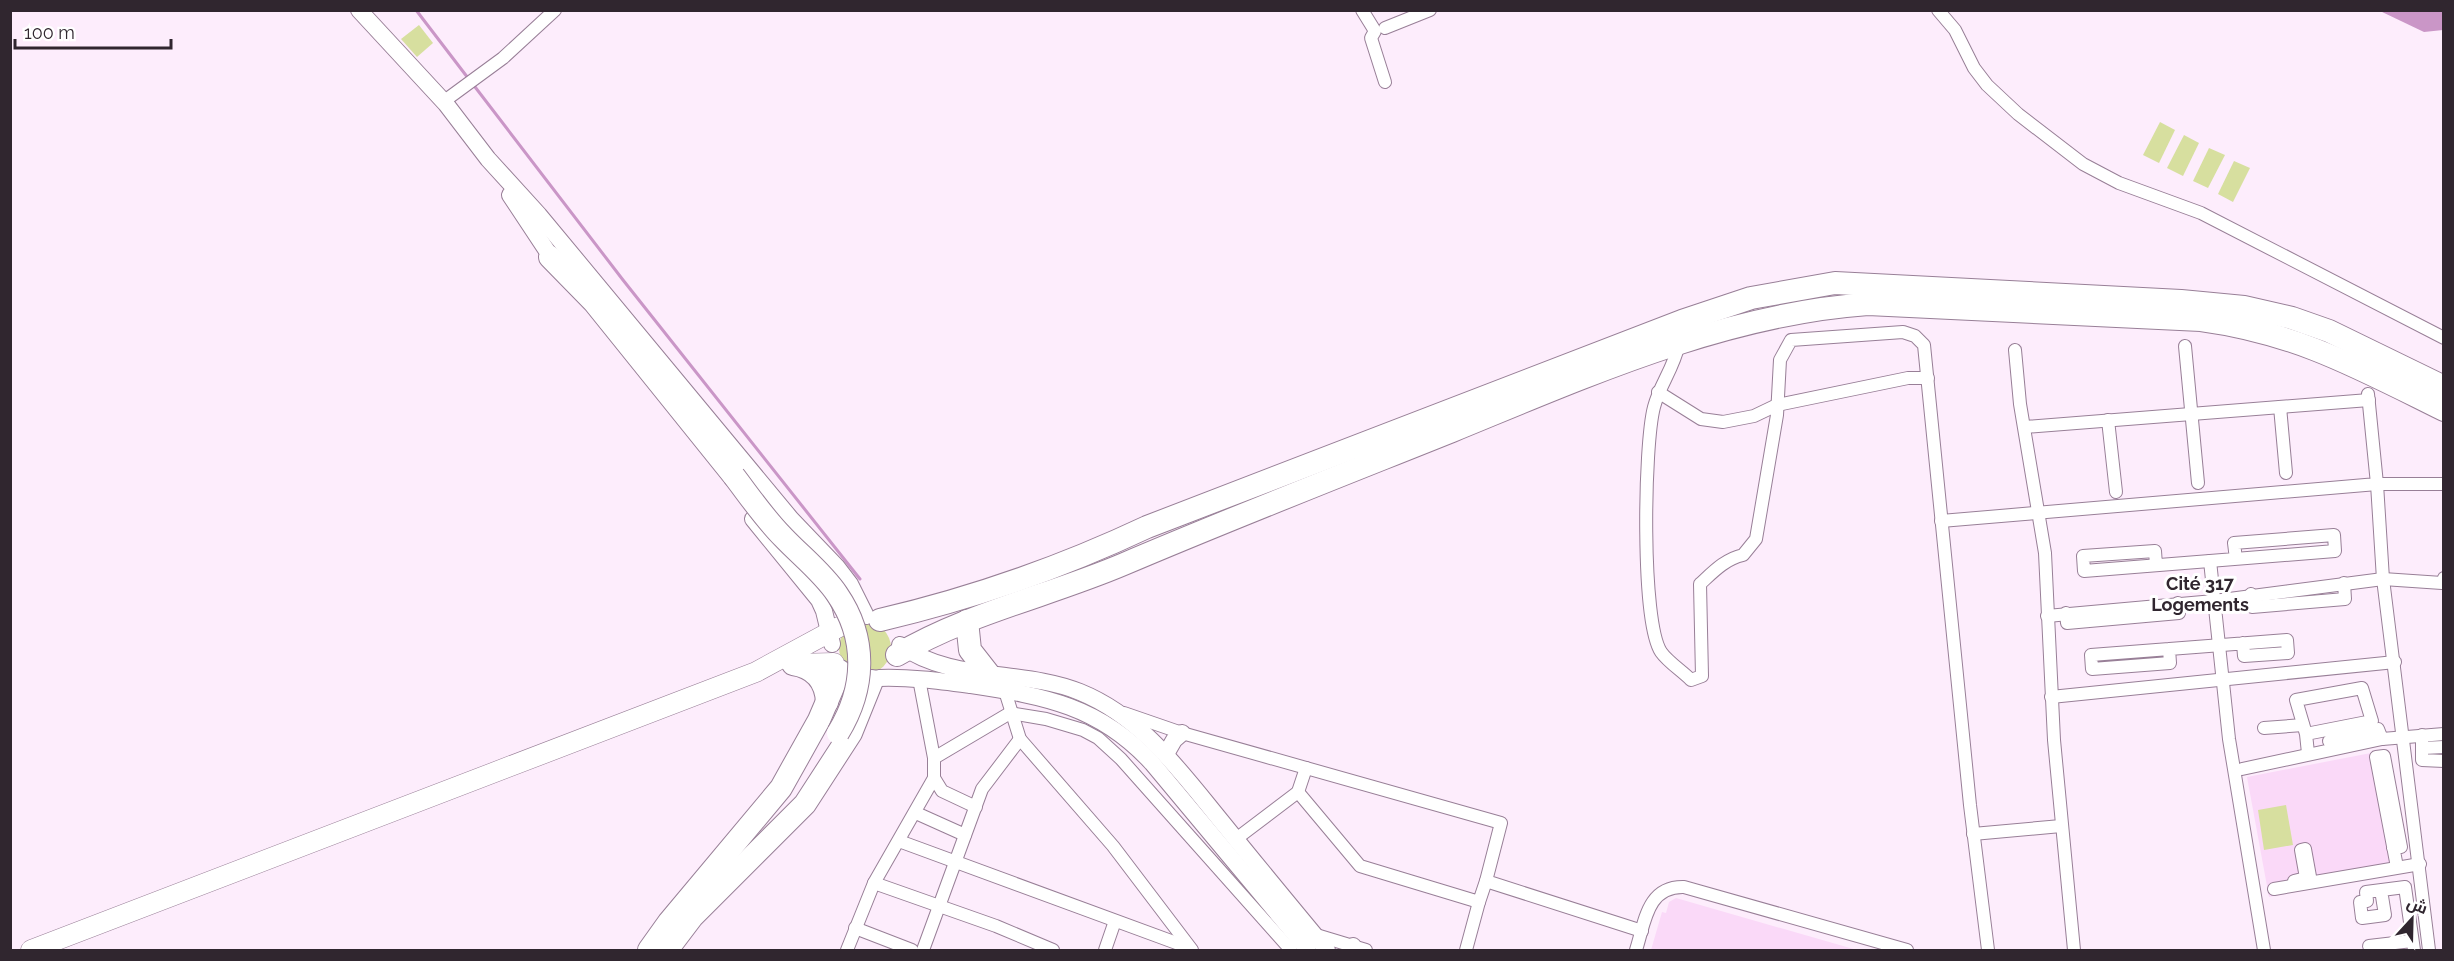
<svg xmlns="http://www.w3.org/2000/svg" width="2454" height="961" font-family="Raleway,Cairo,sans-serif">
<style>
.built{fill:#fad9f8}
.green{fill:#d7df9f}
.water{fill:#ca96c7}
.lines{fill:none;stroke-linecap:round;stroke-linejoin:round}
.stream{stroke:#ca96c7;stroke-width:3}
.street-casing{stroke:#987f97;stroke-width:14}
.secondary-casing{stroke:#987f97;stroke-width:18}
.primary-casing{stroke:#987f97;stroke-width:21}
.highway-casing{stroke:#987f97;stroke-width:24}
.street{stroke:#fff;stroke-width:12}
.secondary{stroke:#fff;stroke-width:16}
.primary{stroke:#fff;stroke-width:20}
.highway{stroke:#fff;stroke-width:22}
.highway-bridge-casing{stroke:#987f97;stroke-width:24;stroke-linecap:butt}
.highway-bridge{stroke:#fff;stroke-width:22}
.labels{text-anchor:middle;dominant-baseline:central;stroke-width:6;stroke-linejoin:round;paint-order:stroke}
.neighbourhood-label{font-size:18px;font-weight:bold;fill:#30262f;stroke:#fff}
</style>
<rect width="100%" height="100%" fill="#fdedfc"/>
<g class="built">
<path d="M2371,753L2394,873L2269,897L2247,777Z"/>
<path d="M1676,898L1857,950H1651L1662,912L1666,913L1669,902Z"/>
</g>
<g class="green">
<path d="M419,25L433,43L417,57L401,39Z"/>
<path d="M2160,122L2175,130L2159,163L2143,155Z"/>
<path d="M2184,135L2199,143L2183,176L2167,168Z"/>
<path d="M2209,148L2225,155L2208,188L2193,181Z"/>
<path d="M2234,161L2250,168L2233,202L2218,194Z"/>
<circle cx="865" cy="648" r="26"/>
<path d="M2286,805L2293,845L2264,850L2258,810Z"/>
</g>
<path class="water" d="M2380,11H2443V30L2424,32Z"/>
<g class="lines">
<g class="stream">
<path d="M416,10L468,78"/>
<path d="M472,83L623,280L860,579"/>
</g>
<defs>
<g id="street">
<path d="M1362,10L1375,31L1371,38L1385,82"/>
<path d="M1938,10L1955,30L1974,68L1987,85L2018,114L2083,164L2119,183L2201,213L2444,338"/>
<path d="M1385,28L1430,10"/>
<path d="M443,102L503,58L555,10"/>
<path d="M1679,344C1673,370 1660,384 1654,407C1644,445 1641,621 1661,652C1668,662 1682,671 1691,680L1702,676L1700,584C1713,572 1725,559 1743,555L1756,539L1777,415L1780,360L1791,340L1903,332L1915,336L1924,345L1970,805L1988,950"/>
<path d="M2185,346L2198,483"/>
<path d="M2015,350L2020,404L2045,553L2054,740L2074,950"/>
<path d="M1658,392L1701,419L1723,422L1754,416L1777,405L1908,378H1928"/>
<path d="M2280,407L2286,473"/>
<path d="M2108,420L2116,492"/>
<path d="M2025,427L2369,400"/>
<path d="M1941,521L2377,484L2368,394"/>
<path d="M2210,561L2229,739L2264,950"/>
<path d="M2156,565L2155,551L2083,556L2084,571L2335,551L2334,535L2234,543L2236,559"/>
<path d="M2251,594L2252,607L2345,599L2344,583"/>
<path d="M2066,613L2067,623L2179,613L2178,603"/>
<path d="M2047,616L2214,601L2383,579L2442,583L2444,578"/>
<path d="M2169,649L2170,663L2092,669L2091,655L2287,640L2288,653L2244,656L2243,643"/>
<path d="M1005,691L1020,739L1113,846L1192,950"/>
<path d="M2051,697L2395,662"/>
<path d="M1124,713L1182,733L1501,823L1486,881L1642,931"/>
<path d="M2264,728L2303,725"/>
<path d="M2306,734L2372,721L2362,688L2296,700L2306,734L2308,753"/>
<path d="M2422,735V760L2444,761"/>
<path d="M2329,741L2378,729L2382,739"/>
<path d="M2423,748L2444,747"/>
<path d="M934,758L1010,713L1046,719L1083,730L1098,738L1121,759L1291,950"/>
<path d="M2242,769L2382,739L2444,734"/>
<path d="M934,778L942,791L976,807"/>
<path d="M1298,792L1306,768"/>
<path d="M916,813L965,835"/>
<path d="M1973,834L2061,826"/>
<path d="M1236,839L1298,792L1360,866L1479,902L1486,881"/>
<path d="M899,841L1190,948"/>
<path d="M2393,848L2401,847L2384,756L2376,757L2397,867"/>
<path d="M2294,881L2306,878L2301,850L2305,849L2311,882"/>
<path d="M874,883L996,926L1053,950"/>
<path d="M2274,889L2420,864"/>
<path d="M2381,890L2385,915L2362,918L2360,902L2367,901L2366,892L2405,887L2414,950"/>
<path d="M855,928L912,950"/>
<path d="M1313,934L1366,950"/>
<path d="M2369,946L2412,941"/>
<path d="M847,950L874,883L934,778V758L919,679"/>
<path d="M923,950L982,789L1020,739"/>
<path d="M1105,950L1115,921"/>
<path d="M1466,950L1479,902"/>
<path d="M1636,950C1645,922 1647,886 1684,887L1907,950"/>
<path d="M2429,950L2383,579L2377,484H2444"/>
</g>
<g id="secondary">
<path d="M359,10L446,104L488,159L539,215L791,519L837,567L850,584L866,616"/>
<path d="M510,195L557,266"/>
<path d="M753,519L819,600L824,611L832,644"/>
<path d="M900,645C951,682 1024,669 1080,692C1144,718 1183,775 1226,827C1259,868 1293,909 1327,950"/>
<path d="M879,678C910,677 940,681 971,685C1044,696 1100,706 1152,763L1308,950"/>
<path d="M1166,754L1174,740L1182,733"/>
<path d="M1351,950L1353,946"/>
</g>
<g id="primary">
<path d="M794,664L834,663"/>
<path d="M31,950L756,672L839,627"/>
</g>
<g id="highway">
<path d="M550,257L594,302L734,476"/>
<path d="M880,620C974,598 1060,568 1147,527L1682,321L1751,298L1835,283L2181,301L2244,307L2292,318L2329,331L2444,387"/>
<path d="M967,621L970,650L988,673"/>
<path d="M897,655C968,613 1049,596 1124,564C1232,518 1342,475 1452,431C1584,377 1724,314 1868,304L2201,320C2297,333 2359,368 2444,410"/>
<path d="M793,664C814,667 826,681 827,702"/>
<path d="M649,950L669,922L781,788L819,720L840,671"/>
<path d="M667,950L692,917L805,804L851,733L872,681"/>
</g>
</defs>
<use href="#street" class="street-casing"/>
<use href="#secondary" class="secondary-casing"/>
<use href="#primary" class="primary-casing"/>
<use href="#highway" class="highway-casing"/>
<use href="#street" class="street"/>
<use href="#secondary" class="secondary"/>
<use href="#primary" class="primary"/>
<use href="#highway" class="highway"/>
<defs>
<path id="highway-bridge" d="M734,476C750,497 765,519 783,537C801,556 823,573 837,594C868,639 865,689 838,733"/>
</defs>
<use href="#highway-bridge" class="highway-bridge-casing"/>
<use href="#highway-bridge" class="highway-bridge"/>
</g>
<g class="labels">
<g class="neighbourhood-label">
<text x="2200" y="583">Cité 317<tspan x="2200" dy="21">Logements</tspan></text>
</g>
</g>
<rect width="2454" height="961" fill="none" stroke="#30262f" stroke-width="24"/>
<g transform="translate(2412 919) rotate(22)" stroke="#ffffff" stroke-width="4.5" paint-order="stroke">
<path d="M0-4.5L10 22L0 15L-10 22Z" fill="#30262f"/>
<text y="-9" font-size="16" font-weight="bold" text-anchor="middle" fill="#30262f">ش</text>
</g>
<path d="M15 39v9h156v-9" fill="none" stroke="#30262f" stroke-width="3"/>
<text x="24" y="39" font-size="18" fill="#30262f" stroke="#ffffff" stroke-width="4.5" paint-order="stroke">100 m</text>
</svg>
